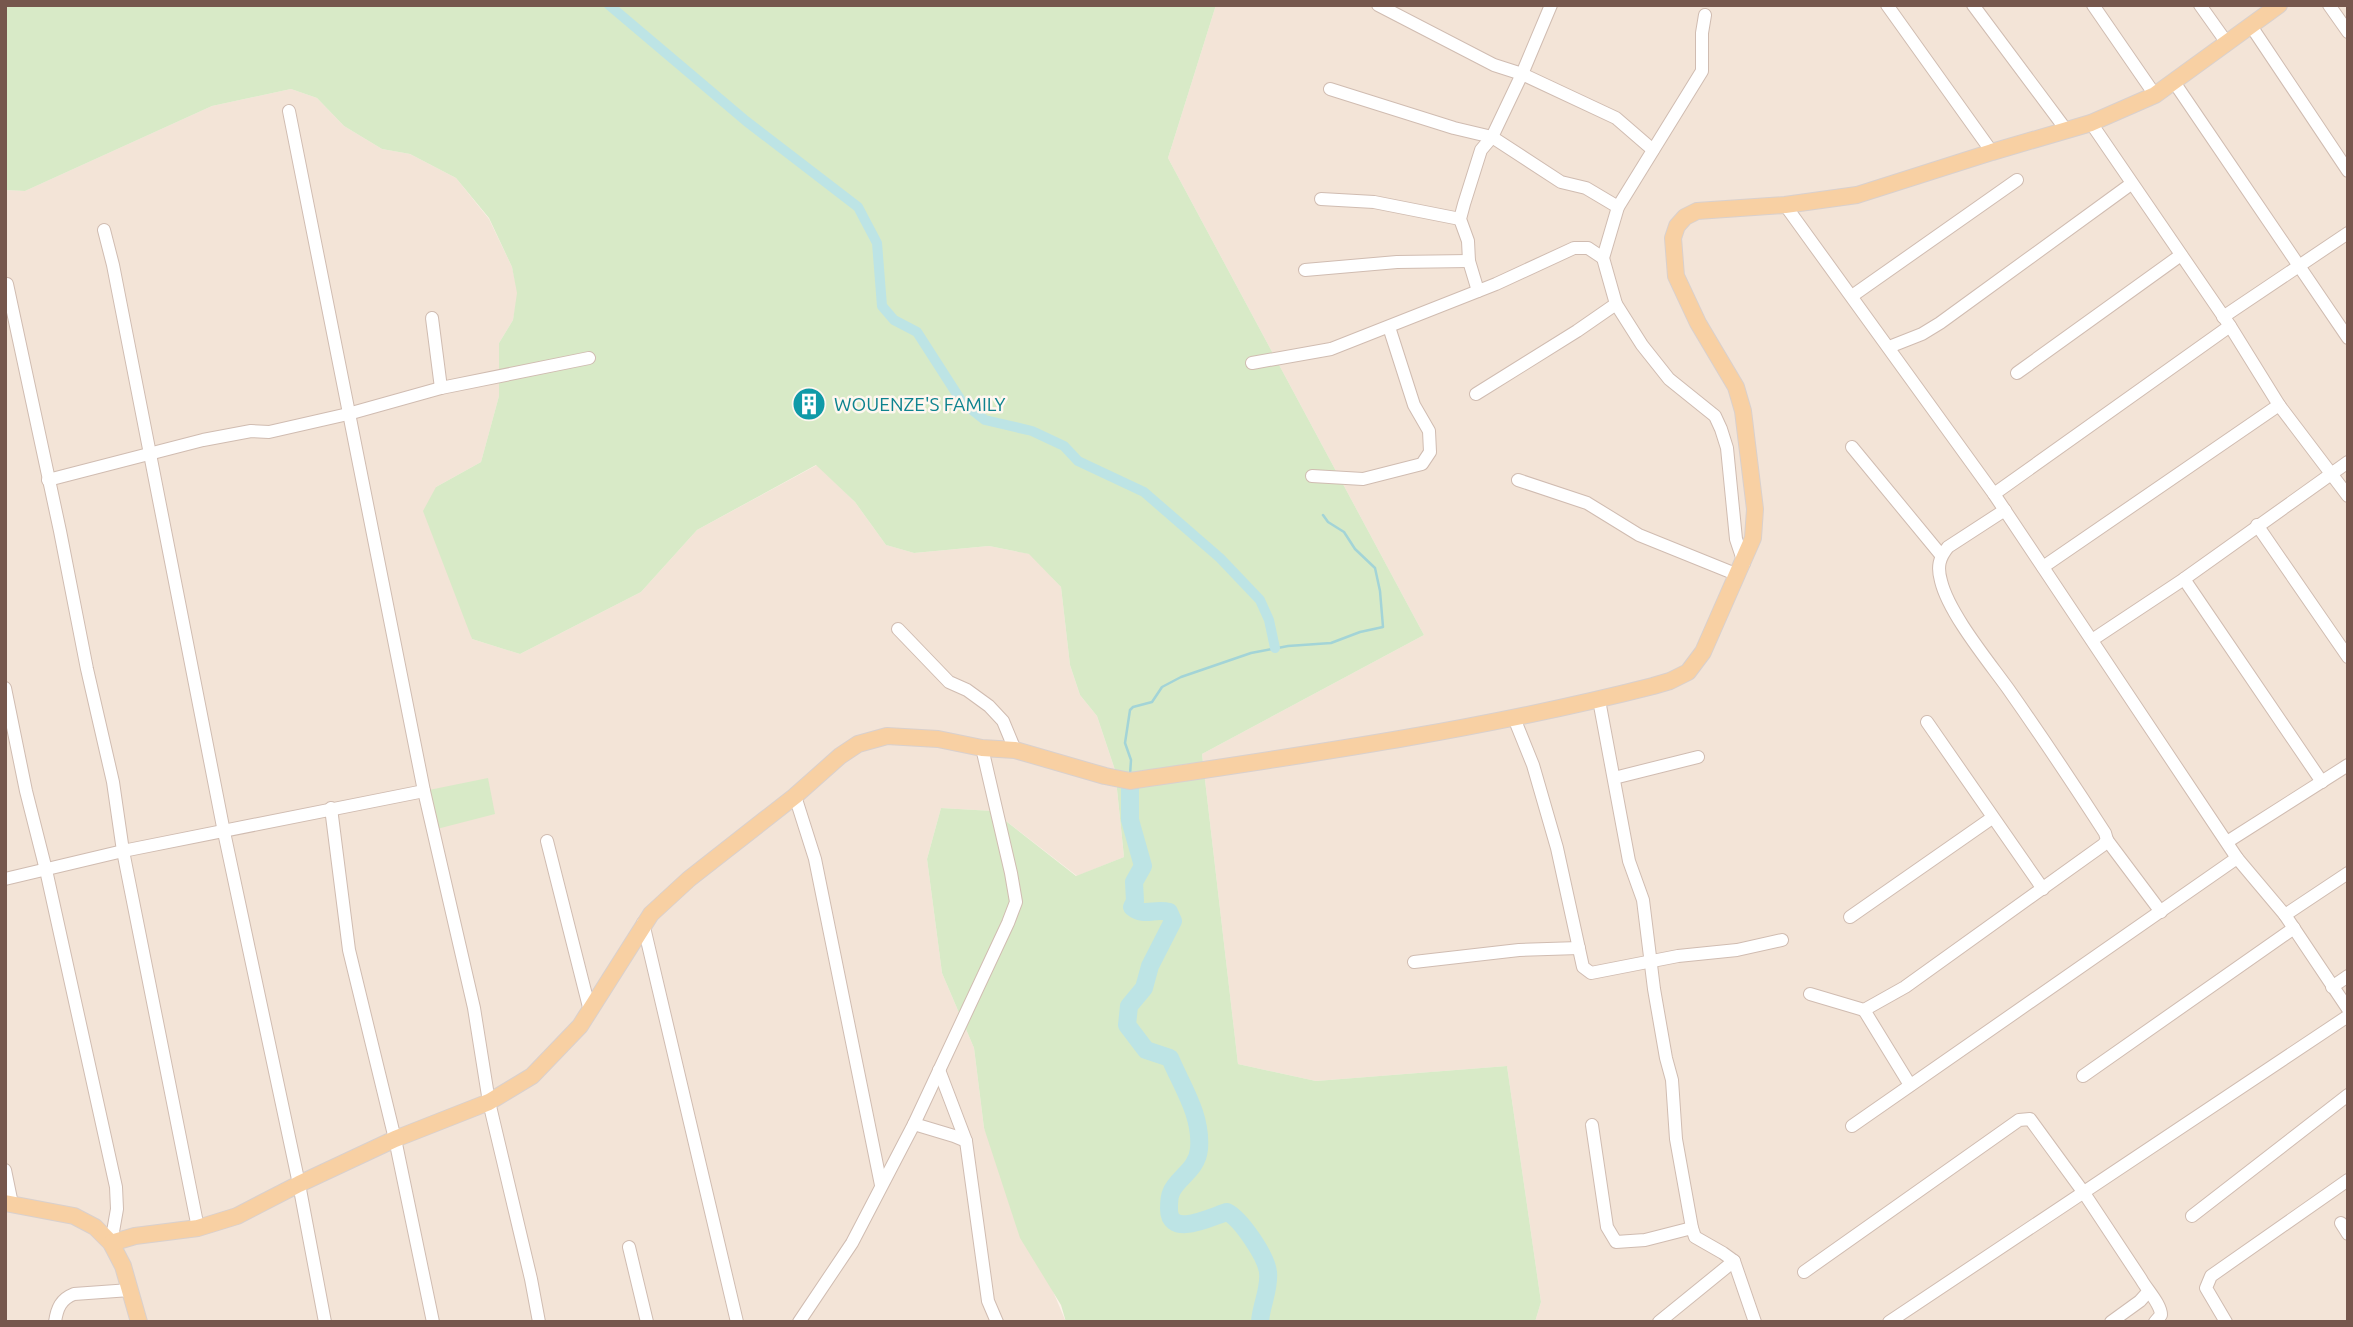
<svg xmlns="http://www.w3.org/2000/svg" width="2353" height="1327" font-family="Ubuntu,sans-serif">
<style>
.residential{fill:#f3e4d7}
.green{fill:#d8eac7}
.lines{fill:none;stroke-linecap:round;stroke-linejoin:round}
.stream{stroke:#a3d4d7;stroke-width:2.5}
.canal{stroke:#bde4e5;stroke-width:10}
.river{stroke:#bde4e5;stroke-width:18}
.minor-casing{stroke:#d0bcb1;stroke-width:14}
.major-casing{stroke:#d9d0cd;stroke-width:18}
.minor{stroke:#fff;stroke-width:12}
.major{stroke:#f8d0a3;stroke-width:16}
.labels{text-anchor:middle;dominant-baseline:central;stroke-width:5;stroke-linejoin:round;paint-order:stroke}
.culture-label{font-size:19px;fill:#0d838f;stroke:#fef7ef;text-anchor:start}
</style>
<rect width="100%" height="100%" fill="#fcf2e9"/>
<g class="residential">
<path d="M1216,5H2348V1322H1535L1541,1302L1507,1066L1316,1081L1238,1064L1202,754L1424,635L1168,158Z"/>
<path d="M291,89L317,98L344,126L382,149L410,154L456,178L489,219L512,267L518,293L513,320L499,343V396L481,462L436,487L472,639L520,654L641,592L697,530L817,465L855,502L886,545L914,553L989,546L1030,554L1061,587L1070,665L1080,695L1097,716L1115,770L1124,857L1077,876L993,811L941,808L927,859L942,973L974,1048L984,1128L1066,1322H5V190L25,191L212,106Z"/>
</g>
<g class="green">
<path d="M5,5H1216L1168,158L1424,635L1202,754L1238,1064L1316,1081L1507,1066L1541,1302L1535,1322H1066L1061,1305L1020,1238L984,1128L974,1048L942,973L927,859L941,808L993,811L1076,876L1124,857L1115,770L1097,716L1080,695L1070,665L1061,587L1029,554L989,546L914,553L886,545L855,502L816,465L697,530L641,592L520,654L472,639L423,511L436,487L481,462L499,396V343L513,320L517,293L512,267L489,218L456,178L410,154L382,149L344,126L317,98L291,89L212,106L25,191L5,190Z"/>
<path d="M488,778L495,814L433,830L424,791Z"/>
</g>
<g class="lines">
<path class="stream" d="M1130,775L1131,760L1125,743L1130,710L1133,707L1152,702L1162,687L1181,677L1251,653L1288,646L1331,643L1360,632L1383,627L1380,591L1375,568L1355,549L1344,532L1328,522L1323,515"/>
<path class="canal" d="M609,5L746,121L858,207L877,243L882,306L894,320L917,332L962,402L985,420L1032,431L1064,446L1078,461L1144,492L1220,558L1260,600L1269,620L1275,648"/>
<path class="river" d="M1130,781V820L1143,866L1134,882L1135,901L1132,907C1144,917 1155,908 1169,912L1173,921L1150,966L1144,988L1129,1006L1127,1025L1146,1050L1170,1058C1182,1087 1202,1115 1199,1149C1197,1171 1176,1178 1171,1193C1169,1197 1169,1205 1169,1209C1169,1239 1213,1216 1227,1212C1241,1219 1266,1256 1268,1272C1270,1289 1261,1305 1260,1322"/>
<defs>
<g id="minor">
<path d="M1378,5L1494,65L1522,74L1616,118L1653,150"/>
<path d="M1887,5L1992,152"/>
<path d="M1973,5L2067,131"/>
<path d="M2093,5L2155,95"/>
<path d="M2200,5L2227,43"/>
<path d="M2329,5L2348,32"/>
<path d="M1705,15L1702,33V71L1618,207L1603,258L1616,304L1642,345L1669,379L1715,416L1721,429L1727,448L1736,539L1744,563"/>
<path d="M2251,26L2348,171"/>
<path d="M2174,82L2348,338"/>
<path d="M1330,89L1454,128L1492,137L1561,182L1586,188L1618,207"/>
<path d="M289,111L424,791L474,1008L489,1102L531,1279L539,1322"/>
<path d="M2091,123L2230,326L2279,405L2348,496"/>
<path d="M1321,199L1374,202L1460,219"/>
<path d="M1785,205L1994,494L2237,858L2285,915L2348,1009"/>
<path d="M104,230L113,265L224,832L299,1184L325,1322"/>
<path d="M1305,270L1397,262L1469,261"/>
<path d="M7,284L60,531L87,669L113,782L123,851L198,1228"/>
<path d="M1478,291L1469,261L1468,241L1460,219L1464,204L1481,150L1492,137L1522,74L1551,5"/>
<path d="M1852,296L2017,180"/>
<path d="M2223,317L2348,233"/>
<path d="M432,318L441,388"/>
<path d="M1889,347L1922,334L1940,323L2131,184"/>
<path d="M1252,363L1331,349L1496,284L1574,248H1588L1603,258"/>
<path d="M2017,373L2181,255"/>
<path d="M1476,394L1577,331L1616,304"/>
<path d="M1852,447L1941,555"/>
<path d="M1312,476L1363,479L1422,464L1430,452L1429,431L1414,405L1389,327"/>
<path d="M48,480L203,440L251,431L269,432L348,414L441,388L589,358"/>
<path d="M1518,480L1587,503L1639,535L1738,575"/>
<path d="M1994,494L2230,326"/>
<path d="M2257,525L2348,657"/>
<path d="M2043,567L2279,405"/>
<path d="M2184,579L2322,782"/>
<path d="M898,629L949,682L967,690L989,706L1003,721L1015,750"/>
<path d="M2092,640L2184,579L2348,462"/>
<path d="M5,688L26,791L46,870L116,1187L117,1209L111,1243"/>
<path d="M1599,700L1629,861L1643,900L1654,989L1666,1058L1672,1080L1676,1139L1692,1228L1695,1237L1723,1253L1734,1261L1755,1322"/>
<path d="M1514,718L1533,765L1557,848L1583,967L1591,973L1678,956L1737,950L1782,940"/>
<path d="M1927,722L2043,889"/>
<path d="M1614,778L1698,757"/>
<path d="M795,796L815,859L881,1185"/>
<path d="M331,808L349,950L395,1139L433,1322"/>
<path d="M2107,840L2161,912"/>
<path d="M547,841L590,1011"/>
<path d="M2227,842L2348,765"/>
<path d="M5,879L123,851L424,791"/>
<path d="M2285,915L2348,873"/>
<path d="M1850,917L1992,818"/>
<path d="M643,923L737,1322"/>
<path d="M1414,962L1519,950L1579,948"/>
<path d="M2332,987L2348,976"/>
<path d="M1810,994L1864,1010L1905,987L2103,845L2107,840L2105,833C2074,785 2042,737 2009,690C1989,662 1949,614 1941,581C1937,567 1939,558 1948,547L2005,510"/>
<path d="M1864,1010L1910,1085"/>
<path d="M939,1070L966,1141L988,1301L997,1322"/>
<path d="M2083,1076L2294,928"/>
<path d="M914,1124L954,1136L966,1141"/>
<path d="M1592,1125L1607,1227L1616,1242L1645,1240L1692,1228"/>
<path d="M1852,1126L2237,858"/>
<path d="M5,1170L12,1204"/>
<path d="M2192,1216L2348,1095"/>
<path d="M2341,1223L2348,1234"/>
<path d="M629,1247L647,1322"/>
<path d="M1804,1272L2019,1120L2030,1119L2084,1193L2141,1279C2147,1290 2161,1304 2161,1315L2155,1322"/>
<path d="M55,1322C57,1308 61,1299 74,1294L130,1290"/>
<path d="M799,1322L852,1243L914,1124L1008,923L1016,902L1011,873L982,748"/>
<path d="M1659,1322L1734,1261"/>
<path d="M1889,1322L2348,1016"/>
<path d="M2111,1322L2140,1301L2148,1292"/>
<path d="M2226,1322L2206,1288L2211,1276L2348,1180"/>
</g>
<g id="major">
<path d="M5,1203L74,1216L95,1227L111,1243L123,1266L139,1322"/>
<path d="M111,1243L135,1236L198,1228L237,1216L299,1184L395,1139L489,1102L532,1076L580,1026L651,914L689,879L795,796L840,756L858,744L887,736L938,739L982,748L1015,750L1105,776L1130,781C1305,755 1481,730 1653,686L1670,681L1688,672L1703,652L1753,538L1755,509L1743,411L1736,387L1698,323L1676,276L1673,238L1677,226L1685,217L1697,211L1785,205L1857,195L1992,152L2091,123L2155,95L2279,5"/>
</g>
</defs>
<use href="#minor" class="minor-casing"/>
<use href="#major" class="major-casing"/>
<use href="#minor" class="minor"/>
<use href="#major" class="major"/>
</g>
<defs>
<symbol id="building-disc" viewBox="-11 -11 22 22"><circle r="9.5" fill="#0f9aa8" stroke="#fef7ef"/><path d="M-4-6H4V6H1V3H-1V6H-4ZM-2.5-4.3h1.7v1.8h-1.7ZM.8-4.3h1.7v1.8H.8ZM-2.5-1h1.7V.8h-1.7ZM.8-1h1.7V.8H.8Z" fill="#fff"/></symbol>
</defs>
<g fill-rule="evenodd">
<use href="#building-disc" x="790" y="385" width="38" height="38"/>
</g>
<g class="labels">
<g class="culture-label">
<text x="834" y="404">WOUENZE'S FAMILY</text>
</g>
</g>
<rect width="2353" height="1327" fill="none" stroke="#76574d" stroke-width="14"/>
</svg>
